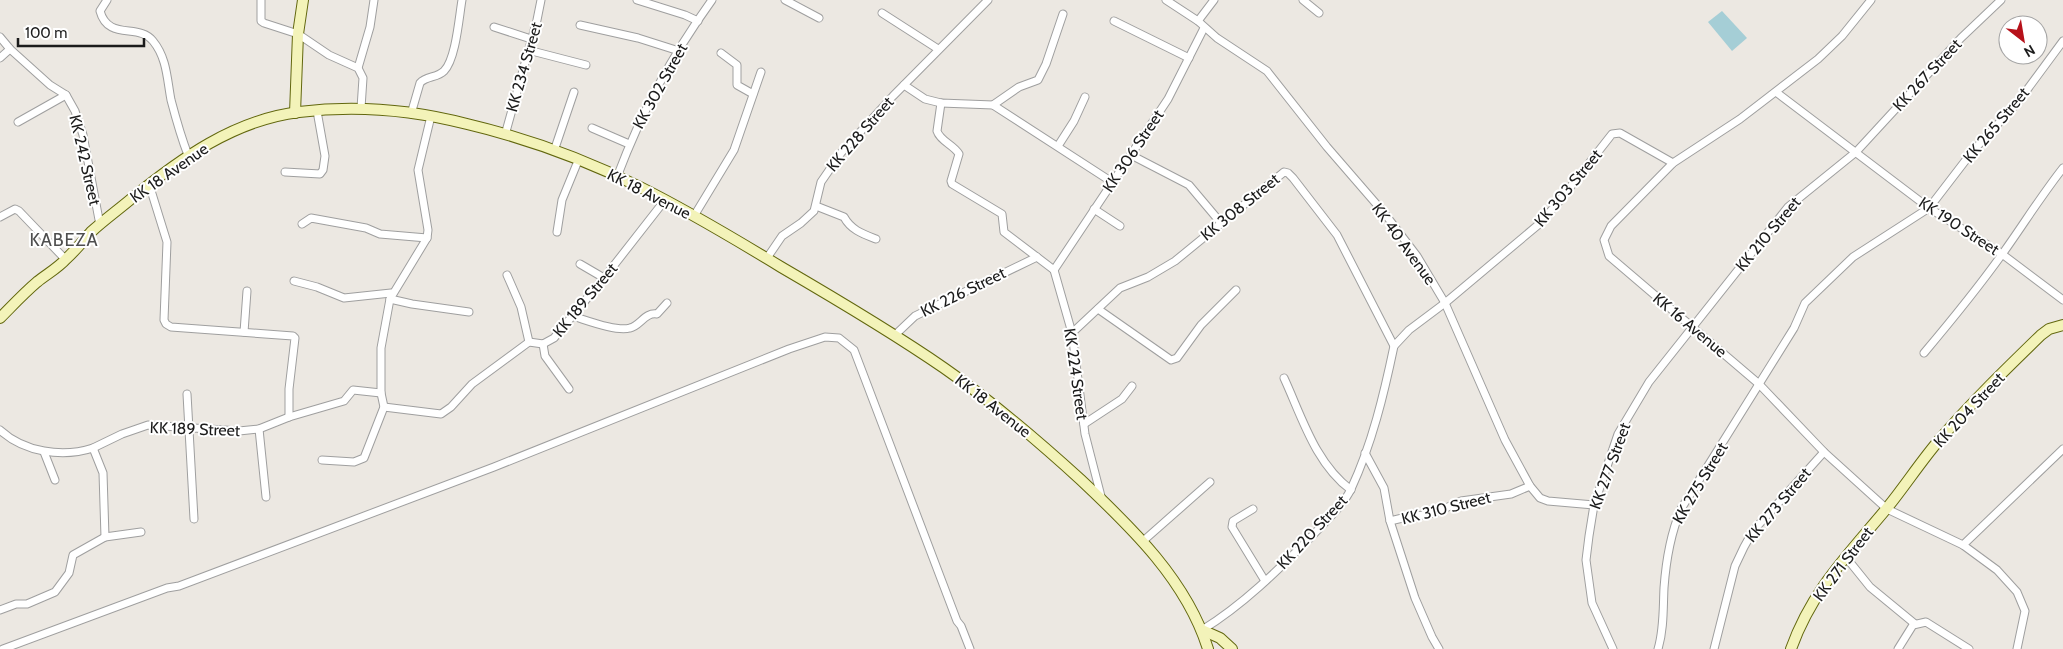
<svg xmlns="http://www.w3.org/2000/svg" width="2063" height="649" font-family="Cabin,sans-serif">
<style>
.water{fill:#a5ced6}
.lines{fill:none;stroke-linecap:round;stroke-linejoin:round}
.street-casing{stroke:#9f9f9f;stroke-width:9}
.secondary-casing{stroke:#62670e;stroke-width:12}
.street{stroke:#fff;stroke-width:7}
.secondary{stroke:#f3f3b9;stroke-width:10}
.labels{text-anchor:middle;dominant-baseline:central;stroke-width:4;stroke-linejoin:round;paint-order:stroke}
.street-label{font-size:16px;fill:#1b1b1b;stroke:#fff}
.neighbourhood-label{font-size:18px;letter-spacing:1px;fill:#4e4e4e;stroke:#fff}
</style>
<rect width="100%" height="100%" fill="#ece8e2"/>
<path class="water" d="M1722,11L1747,38L1732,51L1708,22Z"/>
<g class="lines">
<defs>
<g id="street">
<path d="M107,0L100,11C108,41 139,23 153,41C167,58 167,79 171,100C176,119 181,137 188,155"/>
<path d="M261,0V21L264,23L298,34L329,55L358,68L363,78L361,108"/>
<path d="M637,0L685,15L698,21"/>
<path d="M785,0L819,18"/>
<path d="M1166,0L1198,21L1217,38L1267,71L1327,147L1385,214L1417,256L1445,303L1505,440L1530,486L1540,498L1548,501L1594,505"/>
<path d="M1303,0L1319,13"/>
<path d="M1871,0L1842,36L1818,59L1740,119L1673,163L1611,226L1604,240L1609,256L1759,384L1824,452L1887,509L1963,545L1997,570L2017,592L2025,611L2017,649"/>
<path d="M882,13L938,49"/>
<path d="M1114,21L1189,58"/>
<path d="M1198,21L1214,0"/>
<path d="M580,25L638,38L679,51"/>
<path d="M494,27L531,39"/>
<path d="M0,37L10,49L50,85L66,95L75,111L83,135L100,225"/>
<path d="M528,50L586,65"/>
<path d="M721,53L737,65V85L753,94"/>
<path d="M0,58L10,49"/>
<path d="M358,68L370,27L374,0"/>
<path d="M904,85L925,99L941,103L993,105L1112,182"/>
<path d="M1776,92L1929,208L2002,254L2063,300"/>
<path d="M941,103L937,131C940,141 954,145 959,154L951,181L952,184L1002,214L1004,232L1054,270L1072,333L1085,434L1102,500"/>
<path d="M993,105L1019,87L1038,80L1046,64L1063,14"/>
<path d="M411,114L420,83C426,76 437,78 444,71C456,59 459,17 462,0"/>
<path d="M18,122L66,95"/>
<path d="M592,128L629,144"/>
<path d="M505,135L537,20L541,0"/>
<path d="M1058,146L1074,121L1085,97"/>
<path d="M554,151L574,92"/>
<path d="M1131,155L1189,185L1221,223"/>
<path d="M285,172L320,174L323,170L325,156L317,111"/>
<path d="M617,177C642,111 671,57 712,0"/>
<path d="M149,184L167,242L164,320L166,324L171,327L293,336L295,338L289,389V417"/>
<path d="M816,206L844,217C851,230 863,234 876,239"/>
<path d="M1094,209L1120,226"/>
<path d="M694,216L734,150L761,72"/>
<path d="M0,217L15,209L19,211L66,260"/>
<path d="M302,224L311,218L366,228L380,234L427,238"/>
<path d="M557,232L562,200L578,161"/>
<path d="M767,258L782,236L801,223L814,211L821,182L841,153L893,96L988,0"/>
<path d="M580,264L604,278"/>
<path d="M1054,270L1168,99L1204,28"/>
<path d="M507,275L521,307L529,342"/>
<path d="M294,281L317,287L344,298L391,293"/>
<path d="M390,299L412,304L469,312"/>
<path d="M1098,309L1171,360L1177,358L1201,325L1236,290"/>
<path d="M572,316C586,320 616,332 630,328C640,326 645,312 657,314L667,303"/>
<path d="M244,332L247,291"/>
<path d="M1072,333L1120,288L1148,277L1175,261L1284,172L1288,173L1293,178L1337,235L1394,346L1409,330L1445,303L1538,225L1557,204L1612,134L1620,133L1673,163"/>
<path d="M895,335L915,316L1037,257"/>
<path d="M543,344L545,356L569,389"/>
<path d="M1924,353C1951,321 1978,288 2003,253C2023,225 2041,196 2063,168"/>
<path d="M1284,378C1302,417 1315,463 1351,490"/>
<path d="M187,394L194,519"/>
<path d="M384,407L441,414L451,407L472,384L529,342L543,344L554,338L604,278L665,200"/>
<path d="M1084,424L1122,399L1132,386"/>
<path d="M259,429L266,497"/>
<path d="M0,430C24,452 62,458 93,448L103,473L105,537L141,532"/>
<path d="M93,448L122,434L148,425L239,431L259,429L289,417L344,401L353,390L381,393"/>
<path d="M44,452L55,480"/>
<path d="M1365,453L1384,488L1390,521L1415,598L1432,637L1439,649"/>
<path d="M322,460L354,462L364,458L384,407L381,393V348L390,299L427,238L428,230L418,170L431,116"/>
<path d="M1253,509L1233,521L1232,527L1265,581"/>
<path d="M1390,521L1411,516L1426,515L1437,512L1461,501L1511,494L1530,486"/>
<path d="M1142,542L1210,482"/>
<path d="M1963,545L2063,449"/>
<path d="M1845,556L1870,587L1915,624"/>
<path d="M0,610L16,604H27L55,592L69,573L73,555L105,537"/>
<path d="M1202,630C1243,605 1278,570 1312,536C1325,522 1343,506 1351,489C1372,444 1384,394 1394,346"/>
<path d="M3,649L167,588L179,586L494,467L789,349L825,337L839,338L854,350L957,621L961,626L970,649"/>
<path d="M1613,649L1592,603L1586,560L1589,536L1594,505L1618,434L1649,382L1788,207L1856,152L1961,38L2001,0"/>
<path d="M1658,649C1664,629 1663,608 1664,588C1666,560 1670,535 1681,509L1794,328L1805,303L1853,257L1929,208L1972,152L2018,102L2063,41"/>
<path d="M1714,649L1735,566L1744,547L1753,531L1824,452"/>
<path d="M1898,649L1913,625L1926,622L1969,649"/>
</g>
<g id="secondary">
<path d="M295,113L298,34L303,0"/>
<path d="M0,318C12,306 24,293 37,282C47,274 58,268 66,259C75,251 83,241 91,232C104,220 118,210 131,199C180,159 234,120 299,112C354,105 413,110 467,124C526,138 586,160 640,187C688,211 735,239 781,267C836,299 892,332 944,368C993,402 1037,440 1081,480C1132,528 1187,581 1208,649"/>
<path d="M1202,630L1220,638L1232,649"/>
<path d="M1791,649C1812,590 1848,555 1887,508C1905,486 1921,461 1940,439C1972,402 2006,369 2041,335L2049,329L2063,325"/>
</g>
</defs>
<use href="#street" class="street-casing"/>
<use href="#secondary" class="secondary-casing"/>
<use href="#street" class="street"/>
<use href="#secondary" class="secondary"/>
</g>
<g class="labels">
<g class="street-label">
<text transform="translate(524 67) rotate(-74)">KK 234 Street</text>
<text transform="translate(1927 75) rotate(-47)">KK 267 Street</text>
<text transform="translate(660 86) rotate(-61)">KK 302 Street</text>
<text transform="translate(1996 125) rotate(-50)">KK 265 Street</text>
<text transform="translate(860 134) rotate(-49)">KK 228 Street</text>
<text transform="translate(1133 151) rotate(-56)">KK 306 Street</text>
<text transform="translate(85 160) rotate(77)">KK 242 Street</text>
<text transform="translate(169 173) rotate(-35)">KK 18 Avenue</text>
<text transform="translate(1568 188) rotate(-50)">KK 303 Street</text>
<text transform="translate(649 194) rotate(27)">KK 18 Avenue</text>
<text transform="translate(1240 207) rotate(-39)">KK 308 Street</text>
<text transform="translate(1959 226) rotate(33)">KK 190 Street</text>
<text transform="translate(1768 234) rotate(-50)">KK 210 Street</text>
<text transform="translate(1404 244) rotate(54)">KK 40 Avenue</text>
<text transform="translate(963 292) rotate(-26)">KK 226 Street</text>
<text transform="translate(585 300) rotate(-50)">KK 189 Street</text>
<text transform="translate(1690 325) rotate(40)">KK 16 Avenue</text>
<text transform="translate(1076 374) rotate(82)">KK 224 Street</text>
<text transform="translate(993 406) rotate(38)">KK 18 Avenue</text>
<text transform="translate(1969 410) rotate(-47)">KK 204 Street</text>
<text transform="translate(195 429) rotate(2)">KK 189 Street</text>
<text transform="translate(1610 466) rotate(-70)">KK 277 Street</text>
<text transform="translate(1700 483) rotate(-59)">KK 275 Street</text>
<text transform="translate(1778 505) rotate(-50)">KK 273 Street</text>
<text transform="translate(1446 508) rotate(-14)">KK 310 Street</text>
<text transform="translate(1312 532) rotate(-47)">KK 220 Street</text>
<text transform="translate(1843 564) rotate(-53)">KK 271 Street</text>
</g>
<g class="neighbourhood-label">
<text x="64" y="240">KABEZA</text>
</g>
</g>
<g transform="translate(2023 40) rotate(149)"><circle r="24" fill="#ffffff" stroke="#a4a4a4"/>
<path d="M0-4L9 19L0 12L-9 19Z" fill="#b6111a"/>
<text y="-8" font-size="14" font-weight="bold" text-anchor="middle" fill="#1b1b1b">N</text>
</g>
<path d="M18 38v8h126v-8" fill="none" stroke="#1b1b1b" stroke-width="2.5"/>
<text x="25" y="38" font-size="15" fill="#1b1b1b" stroke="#ffffff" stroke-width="4" paint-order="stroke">100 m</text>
</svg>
